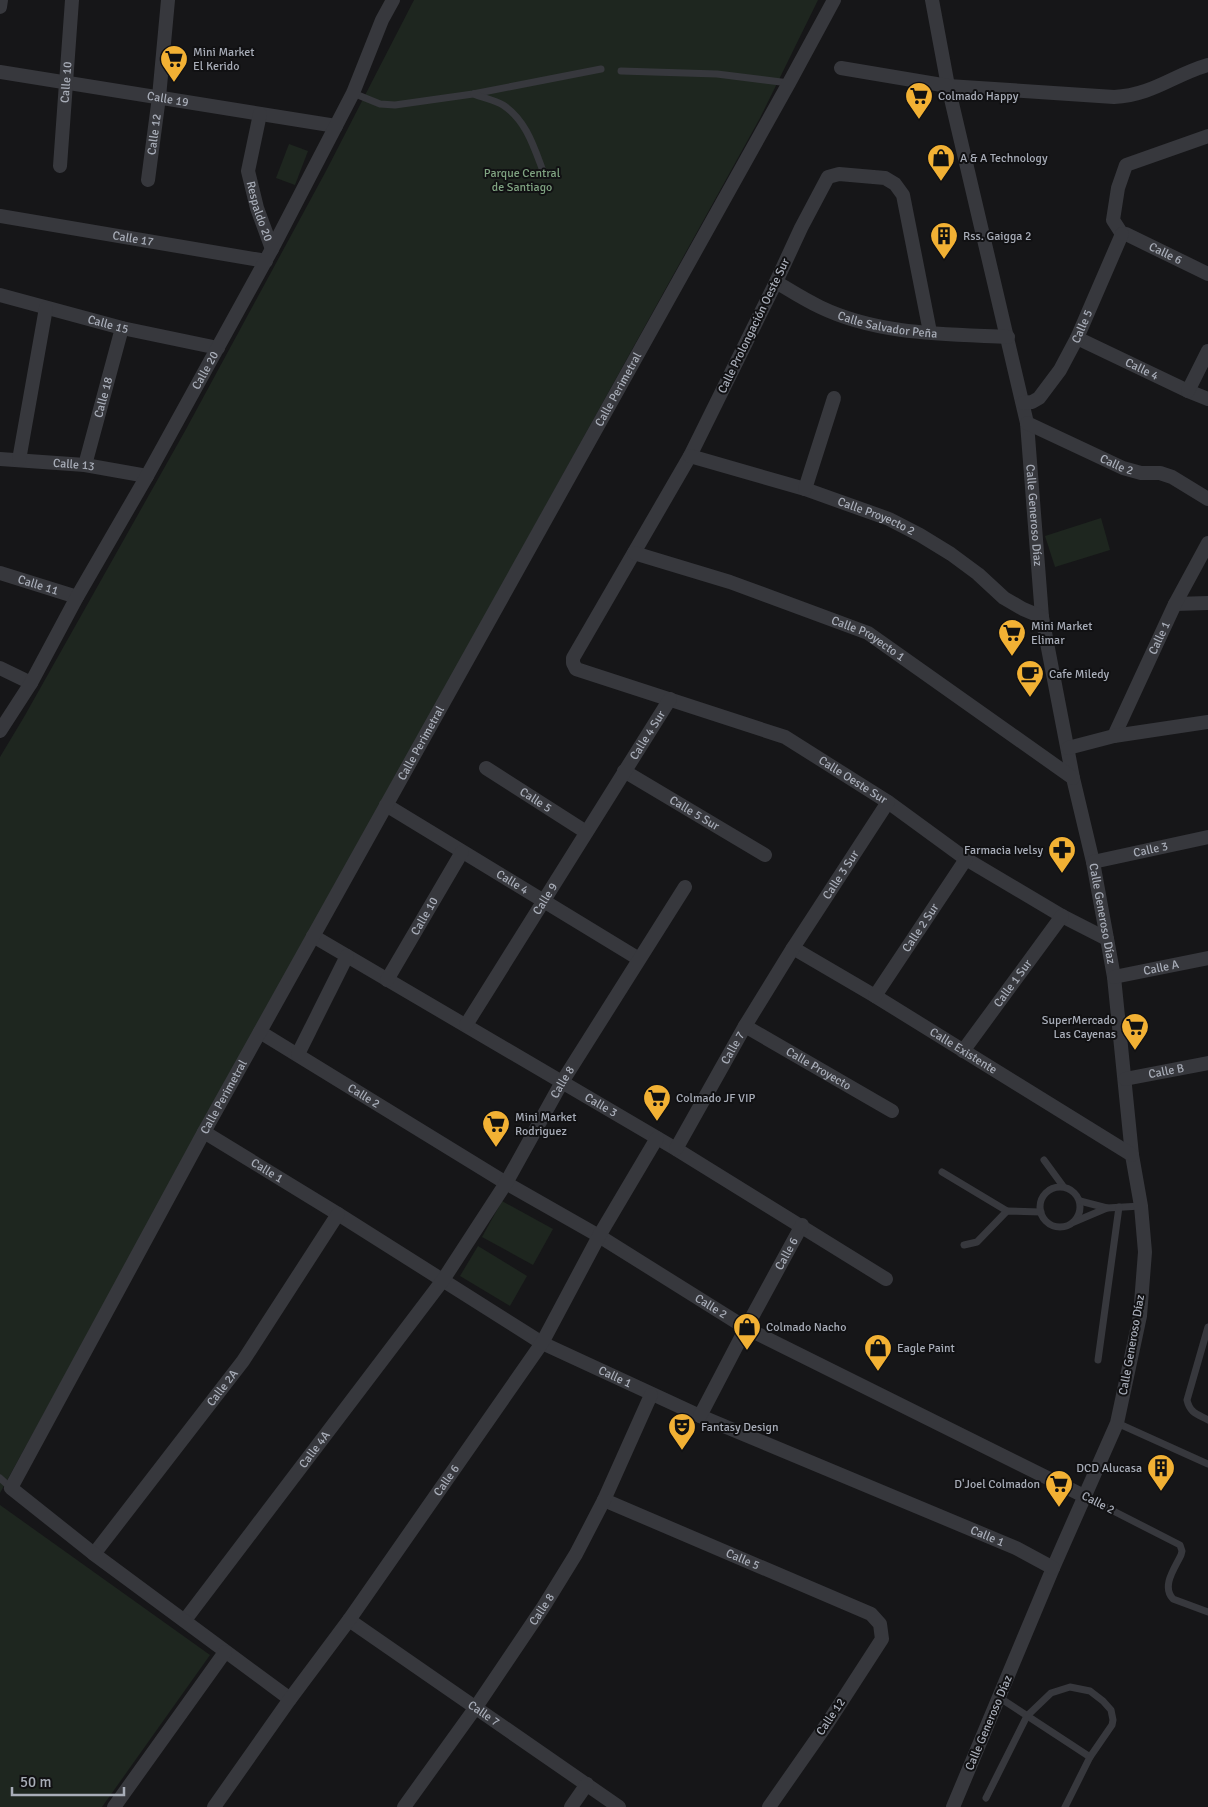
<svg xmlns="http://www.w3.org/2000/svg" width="1208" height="1807" font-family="Signika,sans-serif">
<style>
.green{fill:#1e261f}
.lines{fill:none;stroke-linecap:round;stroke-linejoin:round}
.lane{stroke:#37383d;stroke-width:7}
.street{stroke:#37383d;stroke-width:14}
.labels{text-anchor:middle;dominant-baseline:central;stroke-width:4;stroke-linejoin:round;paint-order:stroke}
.poi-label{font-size:12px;fill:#a8adb8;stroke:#111113;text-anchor:start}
.street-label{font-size:12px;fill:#a8adb8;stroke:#111113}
.park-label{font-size:12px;fill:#7fa381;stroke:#111113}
</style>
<rect width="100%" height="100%" fill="#161618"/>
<g class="green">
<path d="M414,0H818L760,118L0,1493V757L24,717L185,431L326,171Z"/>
<path d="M289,144L308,151L295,185L276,178Z"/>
<path d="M1101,518L1110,550L1055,567L1045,536Z"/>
<path d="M502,1201L553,1229L533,1265L482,1237Z"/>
<path d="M478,1246L527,1276L510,1306L460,1276Z"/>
<path d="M0,1505L210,1655L102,1807H0Z"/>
</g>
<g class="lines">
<g class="lane">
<path d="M621,71L717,74L789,83"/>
<path d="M353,93L380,104L395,105L473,94L601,69"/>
<path d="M474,94C483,98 495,100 503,105C526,120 534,147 543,171"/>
<path d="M1044,1160L1063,1186"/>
<path d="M942,1172L1007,1211"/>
<circle cx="1060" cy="1207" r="20"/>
<path d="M1080,1201L1107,1208"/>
<path d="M1074,1222L1107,1208L1141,1206"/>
<path d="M964,1245L977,1242L1007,1211L1041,1212"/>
<path d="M1208,1327L1187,1400C1190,1413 1197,1414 1208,1420"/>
<path d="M1098,1360L1119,1207"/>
<path d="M1117,1423L1208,1464"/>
<path d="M0,1478L11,1488"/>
<path d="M1086,1497L1180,1545L1182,1551L1181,1555C1175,1568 1161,1586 1173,1599L1208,1612"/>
<path d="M1000,1698L1090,1757"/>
<path d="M986,1798L1027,1716L1051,1693L1070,1687L1090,1691L1103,1701L1111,1710L1113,1720L1112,1725L1090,1757L1065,1807"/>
</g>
<g class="street">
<path id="s1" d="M932,0L948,86L1027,423L1042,617L1073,778L1093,862L1114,977L1132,1155L1141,1206L1145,1252L1140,1316L1117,1423L1053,1568L953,1807"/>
<path d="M0,7L1,0"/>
<path d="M841,68L948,86L1114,97C1153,95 1173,75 1208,65"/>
<path id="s2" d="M0,72L336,126"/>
<path id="s3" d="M260,114L248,171L257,208L272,249"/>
<path id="s4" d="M60,166L72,0"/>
<path id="s5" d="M148,180L159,97L168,0"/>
<path id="s6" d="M0,216L266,261"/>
<path d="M1122,234L1113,220L1118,188L1126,165L1208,136"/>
<path id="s7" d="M1122,234H1126L1208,274"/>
<path id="s8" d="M776,282C791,291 805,300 820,307C878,335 945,334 1008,337"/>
<path id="s9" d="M0,295L122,328L218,348"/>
<path id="s10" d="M930,332L903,195L895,184L885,178L839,174L828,177L801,228L776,282L690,456L573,658V663L576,669L785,737L888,802L966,859L1062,916L1107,939"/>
<path id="s11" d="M1077,338L1188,391L1208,399"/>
<path d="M1188,391L1208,351"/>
<path id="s12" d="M1023,403L1032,402L1039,398L1060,370L1077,338L1122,234"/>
<path id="s13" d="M1027,423L1123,468L1141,473H1160L1172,477L1208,499"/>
<path id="s14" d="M690,456L805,489L889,519L920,535L951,554L978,574L1004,598L1023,609L1042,617"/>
<path id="s15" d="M0,459L85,465L147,476"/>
<path d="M19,460L46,308"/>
<path id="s16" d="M85,465L122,328"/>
<path d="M805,489L834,398"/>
<path id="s17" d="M634,553L730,582L868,633L1073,778"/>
<path id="s18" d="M0,573L77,597"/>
<path d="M1175,604L1208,603"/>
<path d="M0,668L31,683"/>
<path id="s19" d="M0,731L31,683L77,597L147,476L272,249L353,93L382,20L393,0"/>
<path id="s20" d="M1114,736L1175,604L1208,543"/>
<path d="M1068,748L1114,736L1208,722"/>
<path id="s21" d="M486,768L586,832"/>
<path id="s22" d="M624,771L765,855"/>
<path id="s23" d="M386,805L639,959"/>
<path id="s24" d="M1093,862L1208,837"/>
<path id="s25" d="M313,936L676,1149L886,1279"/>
<path id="s26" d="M793,948L875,996L1132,1155"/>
<path id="s27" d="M1114,977L1208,958"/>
<path id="s28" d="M387,980L462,852"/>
<path id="s29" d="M875,996L966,859"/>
<path id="s30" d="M466,1025L670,699"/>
<path id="s31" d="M745,1026L892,1111"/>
<path id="s32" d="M260,1032L506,1183L599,1236L746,1328L1086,1497"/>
<path id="s33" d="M963,1051L1062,916"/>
<path d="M298,1054L347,956"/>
<path id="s34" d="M1125,1079L1208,1063"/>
<path id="s35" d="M204,1132L338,1214L542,1343L700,1416L1016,1548L1053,1568"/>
<path id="s36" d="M676,1149L745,1026L793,948L888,802"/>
<path id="s37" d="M700,1416L746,1328L802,1225"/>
<path id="s38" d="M604,1500L871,1614L880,1624L882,1639L827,1724L769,1807"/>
<path id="s39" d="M94,1554L243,1361L338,1214"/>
<path id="s40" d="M185,1620L443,1280L506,1183L562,1082L685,887"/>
<path id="s41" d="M349,1620L619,1807"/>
<path id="s42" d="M290,1699L94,1554L11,1488L204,1132L789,83L834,0"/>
<path d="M114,1807L225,1652"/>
<path id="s43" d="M214,1807L290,1699L349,1620L542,1343L599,1236L657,1138"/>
<path id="s44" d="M404,1807L476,1707L544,1606L576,1554L604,1500L651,1395"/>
<path d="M571,1807L587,1784"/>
</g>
</g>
<defs>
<symbol id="supermarket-pin" viewBox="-11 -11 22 30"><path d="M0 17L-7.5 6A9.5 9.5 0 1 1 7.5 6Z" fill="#f2b134" stroke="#111113"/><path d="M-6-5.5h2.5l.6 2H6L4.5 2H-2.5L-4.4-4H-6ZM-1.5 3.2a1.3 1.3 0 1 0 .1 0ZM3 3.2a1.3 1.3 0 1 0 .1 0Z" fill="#111"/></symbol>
<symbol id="shop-pin" viewBox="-11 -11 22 30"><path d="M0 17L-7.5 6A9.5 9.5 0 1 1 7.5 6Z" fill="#f2b134" stroke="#111113"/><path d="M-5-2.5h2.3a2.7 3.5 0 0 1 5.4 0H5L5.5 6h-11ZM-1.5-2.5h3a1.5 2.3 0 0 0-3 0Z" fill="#111"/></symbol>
<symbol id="building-pin" viewBox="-11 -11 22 30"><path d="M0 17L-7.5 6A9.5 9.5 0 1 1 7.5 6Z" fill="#f2b134" stroke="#111113"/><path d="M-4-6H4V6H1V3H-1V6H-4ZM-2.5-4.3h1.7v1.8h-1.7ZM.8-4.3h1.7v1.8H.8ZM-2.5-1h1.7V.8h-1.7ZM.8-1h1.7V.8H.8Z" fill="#111"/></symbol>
<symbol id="cafe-pin" viewBox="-11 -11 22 30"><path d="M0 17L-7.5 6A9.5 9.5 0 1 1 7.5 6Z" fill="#f2b134" stroke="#111113"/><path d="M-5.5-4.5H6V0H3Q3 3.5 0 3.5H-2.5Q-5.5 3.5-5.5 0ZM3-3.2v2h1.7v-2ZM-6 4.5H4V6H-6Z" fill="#111"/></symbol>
<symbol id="pharmacy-pin" viewBox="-11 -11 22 30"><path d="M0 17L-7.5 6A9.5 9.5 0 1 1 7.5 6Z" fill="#f2b134" stroke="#111113"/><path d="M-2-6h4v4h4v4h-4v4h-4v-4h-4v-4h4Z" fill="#111"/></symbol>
<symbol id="theatre-pin" viewBox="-11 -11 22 30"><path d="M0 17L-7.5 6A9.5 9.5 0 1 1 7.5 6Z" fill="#f2b134" stroke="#111113"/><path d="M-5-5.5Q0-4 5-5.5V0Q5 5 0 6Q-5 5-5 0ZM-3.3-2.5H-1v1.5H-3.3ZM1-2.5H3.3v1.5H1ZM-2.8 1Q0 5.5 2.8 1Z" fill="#111"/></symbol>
</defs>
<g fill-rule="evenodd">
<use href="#supermarket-pin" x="158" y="43" width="32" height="43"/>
<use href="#supermarket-pin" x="903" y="80" width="32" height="43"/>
<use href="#shop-pin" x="925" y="142" width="32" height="43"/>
<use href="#building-pin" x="928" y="220" width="32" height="43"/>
<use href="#supermarket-pin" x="996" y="617" width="32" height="43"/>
<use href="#cafe-pin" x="1014" y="658" width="32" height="43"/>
<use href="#pharmacy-pin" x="1046" y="834" width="32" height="43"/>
<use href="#supermarket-pin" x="1119" y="1011" width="32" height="43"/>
<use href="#supermarket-pin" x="641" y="1082" width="32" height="43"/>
<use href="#supermarket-pin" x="480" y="1108" width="32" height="43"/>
<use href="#shop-pin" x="731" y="1311" width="32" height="43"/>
<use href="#shop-pin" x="862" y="1332" width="32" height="43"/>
<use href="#theatre-pin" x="666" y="1411" width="32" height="43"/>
<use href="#building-pin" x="1145" y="1452" width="32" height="43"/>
<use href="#supermarket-pin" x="1043" y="1468" width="32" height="43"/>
</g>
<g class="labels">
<g class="poi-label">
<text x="193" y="52">Mini Market<tspan x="193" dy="14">El Kerido</tspan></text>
<text x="938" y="96">Colmado Happy</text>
<text x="960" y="158">A &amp; A Technology</text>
<text x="963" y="236">Rss. Gaigga 2</text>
<text x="1031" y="626">Mini Market<tspan x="1031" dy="14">Elimar</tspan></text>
<text x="1049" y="674">Cafe Miledy</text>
<text x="1043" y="850" text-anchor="end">Farmacia Ivelsy</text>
<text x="1116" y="1020" text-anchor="end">SuperMercado<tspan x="1116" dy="14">Las Cayenas</tspan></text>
<text x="676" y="1098">Colmado JF VIP</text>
<text x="515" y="1117">Mini Market<tspan x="515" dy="14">Rodriguez</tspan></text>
<text x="766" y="1327">Colmado Nacho</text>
<text x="897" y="1348">Eagle Paint</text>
<text x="701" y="1427">Fantasy Design</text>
<text x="1142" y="1468" text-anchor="end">DCD Alucasa</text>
<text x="1040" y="1484" text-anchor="end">D'Joel Colmadon</text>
</g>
<g class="street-label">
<text stroke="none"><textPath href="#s4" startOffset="84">Calle 10</textPath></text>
<text stroke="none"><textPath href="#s2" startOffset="170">Calle 19</textPath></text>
<text stroke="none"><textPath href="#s5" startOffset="46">Calle 12</textPath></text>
<text stroke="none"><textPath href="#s3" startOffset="100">Respaldo 20</textPath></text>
<text stroke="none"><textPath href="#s6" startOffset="135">Calle 17</textPath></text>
<text stroke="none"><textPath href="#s7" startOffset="48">Calle 6</textPath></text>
<text stroke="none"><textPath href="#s8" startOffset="121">Calle Salvador Peña</textPath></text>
<text stroke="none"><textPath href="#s9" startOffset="112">Calle 15</textPath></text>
<text transform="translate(754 326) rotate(-64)">Calle Prolongación Oeste Sur</text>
<text stroke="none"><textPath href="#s12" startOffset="101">Calle 5</textPath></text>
<text stroke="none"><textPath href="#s11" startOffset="72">Calle 4</textPath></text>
<text stroke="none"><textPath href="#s19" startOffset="415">Calle 20</textPath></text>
<text stroke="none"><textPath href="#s42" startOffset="1605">Calle Perimetral</textPath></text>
<text stroke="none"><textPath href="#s16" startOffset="70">Calle 18</textPath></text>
<text stroke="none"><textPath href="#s13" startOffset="99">Calle 2</textPath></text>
<text stroke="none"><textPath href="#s15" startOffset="74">Calle 13</textPath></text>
<text stroke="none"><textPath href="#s14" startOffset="196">Calle Proyecto 2</textPath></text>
<text stroke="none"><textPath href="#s1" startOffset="526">Calle Generoso Díaz</textPath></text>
<text stroke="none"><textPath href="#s18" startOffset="40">Calle 11</textPath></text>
<text stroke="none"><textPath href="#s17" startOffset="250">Calle Proyecto 1</textPath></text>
<text stroke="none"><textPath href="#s20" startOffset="108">Calle 1</textPath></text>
<text stroke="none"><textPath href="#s30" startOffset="342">Calle 4 Sur</textPath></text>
<text stroke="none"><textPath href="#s42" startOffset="1200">Calle Perimetral</textPath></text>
<text stroke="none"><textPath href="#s10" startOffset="1079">Calle Oeste Sur</textPath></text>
<text stroke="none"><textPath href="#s21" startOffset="59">Calle 5</textPath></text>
<text stroke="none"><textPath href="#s22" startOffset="82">Calle 5 Sur</textPath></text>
<text stroke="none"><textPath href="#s24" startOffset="59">Calle 3</textPath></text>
<text stroke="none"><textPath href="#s36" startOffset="320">Calle 3 Sur</textPath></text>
<text stroke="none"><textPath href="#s23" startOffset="148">Calle 4</textPath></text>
<text stroke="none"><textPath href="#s30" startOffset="149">Calle 9</textPath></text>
<text stroke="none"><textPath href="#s1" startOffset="931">Calle Generoso Díaz</textPath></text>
<text stroke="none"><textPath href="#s28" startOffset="74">Calle 10</textPath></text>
<text stroke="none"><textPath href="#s29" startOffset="82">Calle 2 Sur</textPath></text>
<text stroke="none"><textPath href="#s27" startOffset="48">Calle A</textPath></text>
<text stroke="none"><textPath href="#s33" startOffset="84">Calle 1 Sur</textPath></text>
<text stroke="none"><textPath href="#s36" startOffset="116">Calle 7</textPath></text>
<text stroke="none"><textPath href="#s26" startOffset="199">Calle Existente</textPath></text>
<text stroke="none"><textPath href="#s31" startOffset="85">Calle Proyecto</textPath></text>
<text stroke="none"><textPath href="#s34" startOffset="42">Calle B</textPath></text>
<text stroke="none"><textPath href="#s40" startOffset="658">Calle 8</textPath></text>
<text stroke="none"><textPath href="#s32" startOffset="122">Calle 2</textPath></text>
<text stroke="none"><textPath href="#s42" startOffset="795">Calle Perimetral</textPath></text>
<text stroke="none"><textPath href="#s25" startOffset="334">Calle 3</textPath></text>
<text stroke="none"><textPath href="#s35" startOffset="74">Calle 1</textPath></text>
<text stroke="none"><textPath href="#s37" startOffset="184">Calle 6</textPath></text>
<text stroke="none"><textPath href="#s32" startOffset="528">Calle 2</textPath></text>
<text transform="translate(1132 1345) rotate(-80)">Calle Generoso Díaz</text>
<text stroke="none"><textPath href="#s35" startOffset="479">Calle 1</textPath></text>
<text stroke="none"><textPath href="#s39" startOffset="210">Calle 2A</textPath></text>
<text stroke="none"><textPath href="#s40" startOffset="214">Calle 4A</textPath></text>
<text stroke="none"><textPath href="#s43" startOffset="401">Calle 6</textPath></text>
<text transform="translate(1098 1503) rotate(27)">Calle 2</text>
<text stroke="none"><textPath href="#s35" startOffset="884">Calle 1</textPath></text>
<text stroke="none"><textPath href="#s38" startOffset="151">Calle 5</textPath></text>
<text stroke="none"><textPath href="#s44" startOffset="241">Calle 8</textPath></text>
<text stroke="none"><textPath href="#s41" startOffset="164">Calle 7</textPath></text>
<text transform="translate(831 1717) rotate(-56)">Calle 12</text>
<text transform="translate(989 1723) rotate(-67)">Calle Generoso Díaz</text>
</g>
<g class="park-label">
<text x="522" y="173">Parque Central<tspan x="522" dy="14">de Santiago</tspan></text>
</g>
</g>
<path d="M12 1787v8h112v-8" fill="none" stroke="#a8adb8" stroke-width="2.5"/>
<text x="20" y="1787" font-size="15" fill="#a8adb8" stroke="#111113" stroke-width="4" paint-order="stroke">50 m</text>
</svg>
